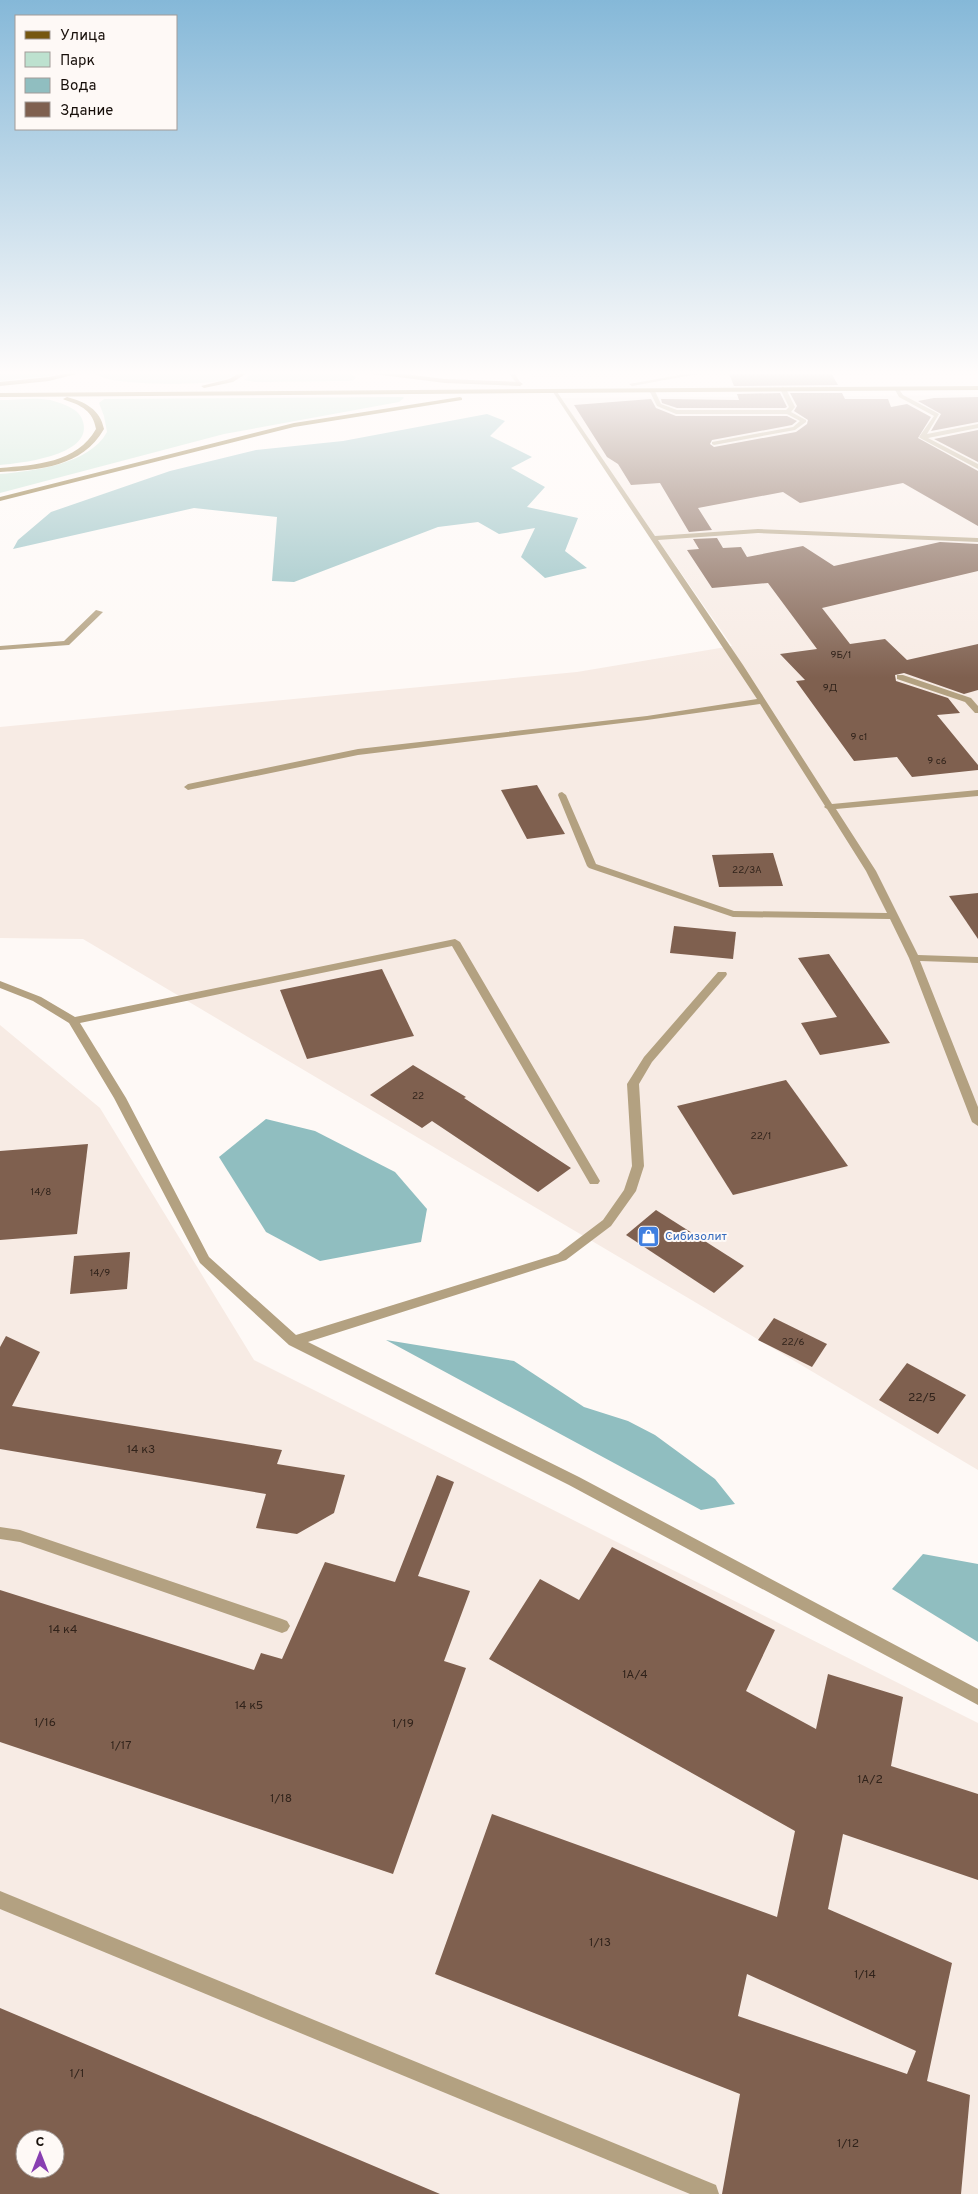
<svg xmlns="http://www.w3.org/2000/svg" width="978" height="2194" font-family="Overpass,sans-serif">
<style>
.built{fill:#f7ebe4;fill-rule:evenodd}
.green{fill:#bde1cf}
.water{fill:#90bec0}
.building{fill:#7f604f;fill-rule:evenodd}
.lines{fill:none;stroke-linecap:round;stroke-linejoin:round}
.service{fill:#b3a181;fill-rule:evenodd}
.secondary{fill:#907645;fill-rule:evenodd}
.primary{fill:#765710;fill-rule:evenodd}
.labels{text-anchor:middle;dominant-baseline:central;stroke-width:4;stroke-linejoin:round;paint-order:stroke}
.number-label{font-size:10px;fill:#31231b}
.shop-label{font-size:12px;fill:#366cbe;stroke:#fef9f6;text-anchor:start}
.near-number-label{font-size:12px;fill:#31231b}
</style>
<rect width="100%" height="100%" fill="#fef9f6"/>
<g class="built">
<path d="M526,371H978V375L531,377Z"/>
<path d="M978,395V1470L83,939L0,938V727L577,672L732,646L559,398Z"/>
<path d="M0,1025L100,1108L254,1360L978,1723V2194H0ZM25,2139H55V2169H25Z"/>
</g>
<g class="green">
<path d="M0,371H72L48,376L0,381Z"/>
<path d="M101,371H240C234,376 228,379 220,381C202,385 106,386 97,374Z"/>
<path d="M255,371C275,371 343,366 356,377L354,380L348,381L255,382L244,380Z"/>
<path d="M403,397L404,398L399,402L224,434L0,493V474C33,471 89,465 107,432L104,416L99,403L104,399Z"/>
<path d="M0,400C16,400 34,397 50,400C61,403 78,408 82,419C97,455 22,463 0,465Z"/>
</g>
<g class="water">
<path d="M487,414L505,421L490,436L532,457L511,468L545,487L527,507L578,518L565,551L587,568L545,578L521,557L535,528L499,534L478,522L438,527L294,582L272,581L277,517L194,508L13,549L18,540L51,512L170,471L256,450L343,441Z"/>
<path d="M266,1119L315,1131L395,1172L427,1209L421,1242L320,1261L266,1232L219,1157Z"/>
<path d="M386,1340L514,1361L584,1407L628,1421L655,1435L715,1479L735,1504L701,1510Z"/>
<path d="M923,1554L978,1564V1642L892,1589Z"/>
</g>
<g class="building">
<path d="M728,371H830L838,385L734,386Z"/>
<path d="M780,393L787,407L785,408H677L662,403L661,399L739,400L737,394Z"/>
<path d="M790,393H842L845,399H888L891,407L907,404L931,417L918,438L978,471V526L903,483L800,503L783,492L698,508L712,530L689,532L660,483L631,485L618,464L607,457L574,405L651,399L656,408L676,416H787L797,421L792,425L712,440L710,444L714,447L796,432L807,424L808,420L794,411L797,406Z"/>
<path d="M978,397V422L931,431L941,414L918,401L934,398Z"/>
<path d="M978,430V462L934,439Z"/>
<path d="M717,538L723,548L741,547L747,557L803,546L834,566L940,542L978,544V571L822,608L850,644L885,639L907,660L978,644V690L964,694L904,673L895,675L896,681L948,698L960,713L937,715L978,765V770L912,777L897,757L854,761L796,681L805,680L780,654L817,649L768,583L712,588L687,550L699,549L693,539Z"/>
<path d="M537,785L565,834L527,839L501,790Z"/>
<path d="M773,853L783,886L719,887L712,855Z"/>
<path d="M978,893V939L949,896Z"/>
<path d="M674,926L736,932L733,959L670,953Z"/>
<path d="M829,954L890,1043L820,1055L801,1023L837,1017L798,958Z"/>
<path d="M382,969L414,1036L307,1059L280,990Z"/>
<path d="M413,1065L466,1097L464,1098L571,1168L538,1192L432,1121L422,1128L370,1095Z"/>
<path d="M786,1080L848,1166L733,1195L677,1106Z"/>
<path d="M88,1144L77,1234L0,1240V1151Z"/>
<path d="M656,1210L744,1266L714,1293L626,1235Z"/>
<path d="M130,1252L127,1289L70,1294L74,1256Z"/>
<path d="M774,1318L827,1344L812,1367L758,1340Z"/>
<path d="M6,1336L40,1352L12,1406L282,1450L277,1464L345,1475L334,1513L297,1534L256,1528L266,1494L0,1449V1347Z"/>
<path d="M907,1363L966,1395L938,1434L879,1400Z"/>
<path d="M437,1475L454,1482L418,1576L470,1591L444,1661L466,1668L393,1874L0,1742V1590L254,1670L261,1653L282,1659L325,1562L395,1582Z"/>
<path d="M612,1547L775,1630L746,1691L816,1729L828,1674L903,1697L891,1766L978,1794V1880L843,1834L828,1909L952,1963L927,2081L970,2095L961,2194H722L740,2094L435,1974L492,1814L777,1917L795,1831L489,1659L540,1579L579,1600ZM747,1974L916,2051L907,2074L738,2016Z"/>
<path d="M0,2008L440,2194H0ZM25,2139H55V2169H25Z"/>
</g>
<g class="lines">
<g class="service">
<path d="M507,371H513L522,385H518Z"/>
<path d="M702,371H714L632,386L629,384Z"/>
<path d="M783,387L786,389L795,407L791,412L806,420V422L795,430L714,445L712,444V442L793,427L800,421L787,414H676L657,406L649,390L654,389L661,404L677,410H786L789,407L780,389Z"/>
<path d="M894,388H898L903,395L939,414L927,434L978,424V428L928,438L978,464V469L920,438L919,437L934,416L899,397Z"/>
<path d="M551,389H555L655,536L758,529L978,538V542L758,533L658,540L743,665L832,804L978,790V796L836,809L876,871L918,955L978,957V963L920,961L978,1107V1126L972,1122L909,958L890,919L733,917L589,868L587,866L558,795L559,793L562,792L566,795L596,864L734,911L887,913L866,871L827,809L824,807L825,806L760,704L647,720L358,755L188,790L184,787L188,784L358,749L647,716L757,699Z"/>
<path d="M96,610L103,612L69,645L0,650V646L64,641Z"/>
<path d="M897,675H903L971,698L978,706V713H975L965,702L897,679Z"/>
<path d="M455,939L460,942L600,1181L598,1184H590L452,946L80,1023L126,1098L209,1257L296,1335L558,1254L603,1220L624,1190L632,1166L627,1084L644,1057L718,972H726L727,974L726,976L652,1062L639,1084L644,1166L636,1191L611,1226L566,1260L308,1342L579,1477L978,1689V1705L569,1485L289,1345L200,1263L114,1098L69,1023L33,1001L0,988V981L41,997L75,1017Z"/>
<path d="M0,1527L20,1530L282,1619L287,1621L290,1626L287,1631L282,1633L20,1542L0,1539Z"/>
<path d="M0,1891L716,2185L719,2194H690L0,1909Z"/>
</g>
<path class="secondary" d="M363,371H380L445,379L520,382L523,384L520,386L445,383L366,373Z"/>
<g class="primary">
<path d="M77,371H88L49,381L0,386V382L49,377Z"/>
<path d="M243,371H250L233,382L204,388L201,386L229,379Z"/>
<path d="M978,386V390L0,397V393Z"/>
<path d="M67,397C85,402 100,409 104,429C82,467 40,470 0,472V468C35,465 77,463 96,429C93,411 81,405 65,400L63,399Z"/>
<path d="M460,397L462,398V400L294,427L0,501V497L294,423Z"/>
</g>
</g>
<linearGradient id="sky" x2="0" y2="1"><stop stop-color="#85b8d8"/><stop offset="0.55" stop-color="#fffcfb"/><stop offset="1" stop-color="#fffcfb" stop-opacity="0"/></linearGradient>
<rect width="978" height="678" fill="url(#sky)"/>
<defs>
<symbol id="shop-square" viewBox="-11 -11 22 22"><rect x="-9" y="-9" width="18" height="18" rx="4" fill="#3f7fe0" stroke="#fef9f6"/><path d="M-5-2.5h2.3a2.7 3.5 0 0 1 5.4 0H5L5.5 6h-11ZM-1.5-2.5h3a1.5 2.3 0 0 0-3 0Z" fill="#fff"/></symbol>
</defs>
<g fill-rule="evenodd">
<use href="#shop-square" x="636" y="1224" width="25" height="25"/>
</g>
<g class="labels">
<g class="number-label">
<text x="841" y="655">9Б/1</text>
<text x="830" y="688">9Д</text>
<text x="859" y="737">9 с1</text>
<text x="937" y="761">9 с6</text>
<text x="747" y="870">22/3А</text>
<text x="418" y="1096">22</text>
<text x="761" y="1136">22/1</text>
<text x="41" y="1192">14/8</text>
<text x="100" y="1273">14/9</text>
<text x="793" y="1342">22/6</text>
</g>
<g class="shop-label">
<text x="665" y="1237">Сибизолит</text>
</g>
<g class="near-number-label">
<text x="922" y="1398">22/5</text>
<text x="141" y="1450">14 к3</text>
<text x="63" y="1630">14 к4</text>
<text x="635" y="1675">1А/4</text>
<text x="249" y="1706">14 к5</text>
<text x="45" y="1723">1/16</text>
<text x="403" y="1724">1/19</text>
<text x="121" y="1746">1/17</text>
<text x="870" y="1780">1А/2</text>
<text x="281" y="1799">1/18</text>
<text x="600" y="1943">1/13</text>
<text x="865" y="1975">1/14</text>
<text x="77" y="2074">1/1</text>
<text x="848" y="2144">1/12</text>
</g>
</g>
<rect x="15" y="15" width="162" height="115" fill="#fef9f6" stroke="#a29b98"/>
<rect x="25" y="31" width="25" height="8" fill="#765710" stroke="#a29b98"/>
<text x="60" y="40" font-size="15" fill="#170f0a">Улица</text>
<rect x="25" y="52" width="25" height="15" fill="#bde1cf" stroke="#a29b98"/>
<text x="60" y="65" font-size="15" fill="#170f0a">Парк</text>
<rect x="25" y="78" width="25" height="15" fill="#90bec0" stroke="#a29b98"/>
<text x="60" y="90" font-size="15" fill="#170f0a">Вода</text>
<rect x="25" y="102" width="25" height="15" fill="#7f604f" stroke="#a29b98"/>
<text x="60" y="115" font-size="15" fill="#170f0a">Здание</text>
<g transform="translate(40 2154)"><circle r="24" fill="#fef9f6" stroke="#a29b98"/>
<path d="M0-4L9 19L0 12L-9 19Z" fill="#883fb1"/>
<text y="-8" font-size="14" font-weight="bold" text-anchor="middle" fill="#170f0a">С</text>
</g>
</svg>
